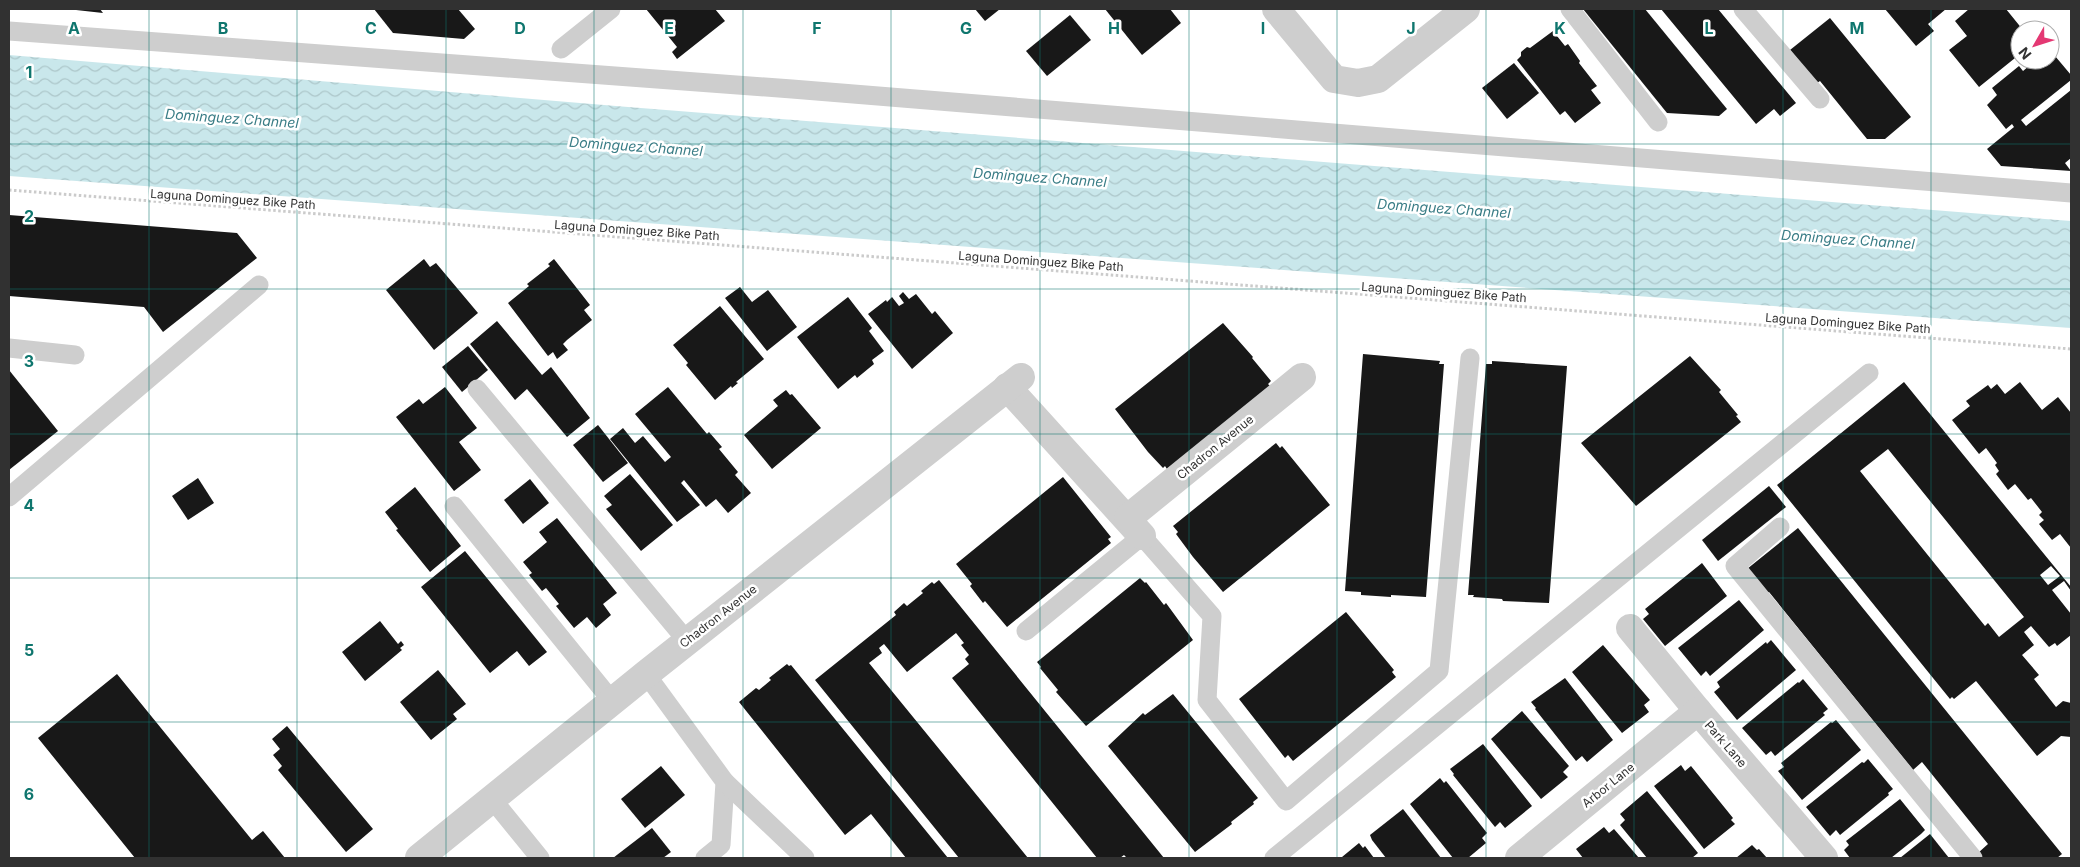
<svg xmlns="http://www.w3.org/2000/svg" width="2080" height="867" font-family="Inter,sans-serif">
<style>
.water{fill:url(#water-waves)}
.building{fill:#181818;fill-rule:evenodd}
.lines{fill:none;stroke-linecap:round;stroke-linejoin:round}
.path{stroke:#cbcbcb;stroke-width:3;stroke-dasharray:2.5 2.5;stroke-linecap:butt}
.lane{stroke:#cecece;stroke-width:19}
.street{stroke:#cecece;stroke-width:28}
.grid{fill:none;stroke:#0f766e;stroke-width:1;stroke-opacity:0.55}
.labels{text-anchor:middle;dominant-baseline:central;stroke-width:5;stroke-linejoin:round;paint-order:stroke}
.street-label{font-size:12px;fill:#313131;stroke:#fff}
.water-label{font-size:14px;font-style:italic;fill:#3a7d86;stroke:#fff}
.grid-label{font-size:16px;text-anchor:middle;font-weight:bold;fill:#0f766e;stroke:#fff;stroke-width:5;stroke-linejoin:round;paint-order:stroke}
</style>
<defs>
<pattern id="water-waves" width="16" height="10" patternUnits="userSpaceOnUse" patternTransform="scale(1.25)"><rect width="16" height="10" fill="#c9e7eb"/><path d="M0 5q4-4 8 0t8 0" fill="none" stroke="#adc7ca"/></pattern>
</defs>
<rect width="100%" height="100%" fill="#fff"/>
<path class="water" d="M9,55L628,107L2071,221V328L9,176Z"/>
<g class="building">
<path d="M76,9H100L103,13L76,10Z"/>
<path d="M374,9H458L475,29L464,39L393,33Z"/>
<path d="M646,9H715L725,21L677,59L672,52L677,47Z"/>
<path d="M975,9H1000L985,21Z"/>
<path d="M1105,9H1170L1181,23L1142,55Z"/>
<path d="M1583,9H1645L1727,109L1719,116L1667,113Z"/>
<path d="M1661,9H1718L1796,103L1780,116L1774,109L1756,124Z"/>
<path d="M1885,9H1946L1928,24L1934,31L1916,46Z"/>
<path d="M1969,9H2006L2023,30H2020V54L1979,87L1949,50L1967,36L1955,21Z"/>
<path d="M1070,15L1091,40L1047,76L1026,51Z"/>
<path d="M1830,18L1911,117L1885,139H1867L1820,81L1817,83L1790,50Z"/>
<path d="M1553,31L1565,46L1568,44L1580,61L1579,63L1597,86L1591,90L1601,103L1575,123L1565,111L1560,115L1517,60L1521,56V52L1527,47L1530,48Z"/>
<path d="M2050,50L2071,75V80L2021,120L2026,126L2071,90V158L2065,163L2071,171L2001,166L1987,149L2014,127L2012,124L2006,129L1987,105L1997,95L1992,88L2019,66L2023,71L2036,60H2050Z"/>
<path d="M1514,63L1539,93L1507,119L1482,88Z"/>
<path d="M9,215L237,233L257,258L163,332L144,307L9,296Z"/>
<path d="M424,259L430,267L436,263L478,313L434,350L386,290Z"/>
<path d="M554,259L590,305L584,310L592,320L567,340L563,344L568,350L557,359L553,352L548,356L508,303L529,286L527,284L550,266L548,264Z"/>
<path d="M740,287L752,302L768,290L797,327L767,351L725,298Z"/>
<path d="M903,292L909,299L916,294L932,314L935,311L953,333L912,369L868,314L886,300L887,302L892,297L899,306L904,303L899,296Z"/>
<path d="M848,297L872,328L869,331L884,351L872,360L874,364L857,378L855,375L838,389L797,337Z"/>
<path d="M720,306L764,359L736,382L738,383L732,388L731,386L715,400L686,365L688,363L673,345Z"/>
<path d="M497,321L542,375L551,367L590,418L567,437L527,389L515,400L470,344Z"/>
<path d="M1223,323L1253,357L1252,358L1271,381L1268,384L1273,389L1169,472L1165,466L1163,468L1148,452L1115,409Z"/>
<path d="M468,346L488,370L462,392L442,367Z"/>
<path d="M1363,354L1440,361L1439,364H1444L1426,597L1391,595V597L1361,595V592L1345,591Z"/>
<path d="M1690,356L1721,390L1719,392L1738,415L1736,416L1741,422L1636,506L1581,443Z"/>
<path d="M1492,361L1567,366L1549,603L1503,601L1502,599L1473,597L1474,595H1468L1486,364H1492Z"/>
<path d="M9,370L58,431L9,470Z"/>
<path d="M1904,382L2071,587V591L2064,581L2052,590L2071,614V635L2057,646L2055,643L2049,647L2031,626L2024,632L2034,645L2022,655L2039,675L2034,679L2056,707L2063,701L2071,703V737L2061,736L2037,756L1976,681L1954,699L1952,697L1950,699L1777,485ZM1888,449L2024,617L1999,637L1988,623L1985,626L1860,471ZM2051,566L2060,576L2048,585L2040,575Z"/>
<path d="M2020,382L2042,410L2058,397L2071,413V548L2060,534L2052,540L2039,524L2044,520L2039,515L2042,512L2031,498L2028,500L2015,484L2008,490L1996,474L1999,471L1995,465L1997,463L1986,448L1979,454L1952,420L1970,406L1966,401L1988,385L1991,389L1997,384L2005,394Z"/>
<path d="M445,387L477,428L459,442L481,470L454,491L396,417L419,399L423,404Z"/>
<path d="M668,387L707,434L709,432L722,447L719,449L738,472L735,475L751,493L728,513L716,499L706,507L684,480L681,483L700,505L677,522L610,439L623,428L635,443L643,436L665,462L671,457L635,414Z"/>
<path d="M786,390L790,395L792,394L821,428L772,469L744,435L778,406L773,400Z"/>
<path d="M598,425L628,463L603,482L573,445Z"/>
<path d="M1276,443L1280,448L1282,446L1330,505L1223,592L1193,557L1176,534L1178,532L1173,526Z"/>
<path d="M630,474L673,525L641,551L606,509L612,505L604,496Z"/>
<path d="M1063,477L1111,537L1108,539L1111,543L1007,627L985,601L983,603L970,586L972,584L956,564Z"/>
<path d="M198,478L214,503L188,520L172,496Z"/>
<path d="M530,479L549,503L523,524L504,500Z"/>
<path d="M1769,486L1786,507L1718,561L1702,540Z"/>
<path d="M415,487L461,546L430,572L396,530L398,529L385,512Z"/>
<path d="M557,518L617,593L603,604L611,615L596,628L587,617L574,628L556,606L559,604L546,588L542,591L529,575L532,573L523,562L547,542L539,532Z"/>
<path d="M1798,528L2062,854L2057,858H1983L1978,853L1988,844L1922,762L1913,770L1769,592L1767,593L1747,569Z"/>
<path d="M465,551L547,652L529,666L517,651L490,673L421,587Z"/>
<path d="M1702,563L1727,596L1665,646L1643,619L1649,614L1645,609Z"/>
<path d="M1140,578L1145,583L1146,582L1164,605L1166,603L1193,640L1086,726L1056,692L1058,690L1040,668L1041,667L1037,662Z"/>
<path d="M939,580L1164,858H1132L1131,857L1127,858L1124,855L1120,858H1097L952,678L969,664L965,659L969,655L961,645L964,643L956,633L907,672L884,644L879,648L882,653L869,663L1028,858H959L815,680L896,615L894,612L904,603L907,606L923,593L921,591L932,582L934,584Z"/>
<path d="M1739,600L1764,630L1710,676L1706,671L1701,676L1678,648Z"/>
<path d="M1346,612L1394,670L1392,672L1396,677L1293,761L1288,755L1285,758L1239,699Z"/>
<path d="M380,621L398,644L401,641L404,645L400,648L402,650L365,681L342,652Z"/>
<path d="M1771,640L1796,670L1737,720L1714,692L1720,687L1717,682L1766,642L1767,644Z"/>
<path d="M1603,645L1650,700L1644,705L1649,712L1622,733L1572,672Z"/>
<path d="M787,664L789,666L791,665L948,858H906L871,814L845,835L739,702L756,688L759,690L771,680L769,678Z"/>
<path d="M438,670L466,704L453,714L457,719L431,740L400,702Z"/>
<path d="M117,674L252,840L263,831L285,858H135L38,738Z"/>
<path d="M1565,678L1613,740L1587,762L1582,756L1576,761L1535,709L1536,708L1531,702Z"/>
<path d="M1803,679L1828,709L1823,713L1825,715L1775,756L1771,751L1766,755L1742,728L1798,682L1799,683Z"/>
<path d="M1173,694L1258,798L1253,802L1254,804L1231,822L1232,824L1195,852L1108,746L1143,713L1145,715Z"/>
<path d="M1522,711L1569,766L1563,772L1568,777L1541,799L1491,739Z"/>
<path d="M1836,720L1861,750L1802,800L1778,771L1784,767L1781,763L1831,722L1832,723Z"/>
<path d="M287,726L373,829L346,852L278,770L282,766L273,755L280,749L272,739Z"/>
<path d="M1483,744L1532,806L1505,828L1500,822L1495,827L1453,775L1454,774L1450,769Z"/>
<path d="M1868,759L1893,789L1888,793L1889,795L1840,835L1836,830L1830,836L1806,807L1862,762L1864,763Z"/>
<path d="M1681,765L1685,771L1691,766L1733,818L1731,820L1735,824L1704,849L1654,786Z"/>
<path d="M661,766L685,795L645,828L621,799Z"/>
<path d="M1440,778L1444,783L1446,781L1487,833L1482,838L1486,843L1468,858H1453L1410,804Z"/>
<path d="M1647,791L1698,853L1692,858H1647L1620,825L1625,820L1620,814Z"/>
<path d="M1900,799L1925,830L1921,834L1891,858H1850L1844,850L1849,845L1846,841Z"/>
<path d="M1403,809L1441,858H1386L1372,840L1370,835Z"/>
<path d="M1604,827L1609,833L1614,829L1639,858H1583L1576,849Z"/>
<path d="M652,828L671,852L663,858H613Z"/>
<path d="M1930,834L1949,858H1900Z"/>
<path d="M1359,843L1363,848L1365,846L1374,858H1344L1342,857Z"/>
<path d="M1752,845L1757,850L1759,849L1767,858H1736Z"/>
</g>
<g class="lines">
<path class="path" d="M9,190L2071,349"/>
<g class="lane">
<path d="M1570,9L1658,122"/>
<path d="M1743,9L1820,99"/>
<path d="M9,31L792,89L2071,193"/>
<path d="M561,49L611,9"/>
<path d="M9,348L75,355"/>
<path d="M477,389L687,641"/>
<path d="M9,497L259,285"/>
<path d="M454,506L612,701"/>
<path d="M1780,527L1735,566L1973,858"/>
<path d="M1026,631L1142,536L1212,616L1207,700L1286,801L1439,671L1470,358"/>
<path d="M646,674L725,782L721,845L705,858"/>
<path d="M725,782L805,858"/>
<path d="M492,799L540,858"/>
<path d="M1274,858L1869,373"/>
</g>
<g class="street">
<path d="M1276,9L1334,79L1358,83L1378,79L1466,9"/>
<path d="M1007,387L1142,536"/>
<path d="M1128,518L1302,377"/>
<path d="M1630,628L1698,711L1824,858"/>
<path d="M419,858L646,674L1021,377"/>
<path d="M1519,858L1698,711"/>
</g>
</g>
<path class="grid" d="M149,9V858M297,9V858M446,9V858M594,9V858M743,9V858M891,9V858M1040,9V858M1189,9V858M1337,9V858M1486,9V858M1634,9V858M1783,9V858M1931,9V858M9,144H2071M9,289H2071M9,434H2071M9,578H2071M9,722H2071"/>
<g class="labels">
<g class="street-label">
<text transform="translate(233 199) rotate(4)">Laguna Dominguez Bike Path</text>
<text transform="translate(637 230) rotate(4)">Laguna Dominguez Bike Path</text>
<text transform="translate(1041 261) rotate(4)">Laguna Dominguez Bike Path</text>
<text transform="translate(1444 292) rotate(4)">Laguna Dominguez Bike Path</text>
<text transform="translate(1848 323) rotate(4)">Laguna Dominguez Bike Path</text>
<text transform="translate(1215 447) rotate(-39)">Chadron Avenue</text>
<text transform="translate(718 616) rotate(-38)">Chadron Avenue</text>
<text transform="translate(1726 744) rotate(49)">Park Lane</text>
<text transform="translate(1608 785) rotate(-39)">Arbor Lane</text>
</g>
<g class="water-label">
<text transform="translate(232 118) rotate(4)">Dominguez Channel</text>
<text transform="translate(636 146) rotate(4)">Dominguez Channel</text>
<text transform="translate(1040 177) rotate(4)">Dominguez Channel</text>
<text transform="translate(1444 208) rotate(4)">Dominguez Channel</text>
<text transform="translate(1848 239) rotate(4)">Dominguez Channel</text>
</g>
</g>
<g class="grid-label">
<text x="74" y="34">A</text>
<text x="223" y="34">B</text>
<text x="371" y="34">C</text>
<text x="520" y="34">D</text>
<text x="669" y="34">E</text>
<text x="817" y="34">F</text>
<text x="966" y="34">G</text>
<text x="1114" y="34">H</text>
<text x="1263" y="34">I</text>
<text x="1411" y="34">J</text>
<text x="1560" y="34">K</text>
<text x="1709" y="34">L</text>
<text x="1857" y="34">M</text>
<text x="29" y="78">1</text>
<text x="29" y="222">2</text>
<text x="29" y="367">3</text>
<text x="29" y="511">4</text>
<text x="29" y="656">5</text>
<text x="29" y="800">6</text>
</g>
<rect width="2080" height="867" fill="none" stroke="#313131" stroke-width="20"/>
<g transform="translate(2035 45) rotate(231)"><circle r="24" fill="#ffffff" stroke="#adadad"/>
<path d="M0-4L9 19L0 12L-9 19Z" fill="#e43873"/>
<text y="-8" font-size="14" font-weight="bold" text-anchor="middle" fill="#313131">N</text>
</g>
</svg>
